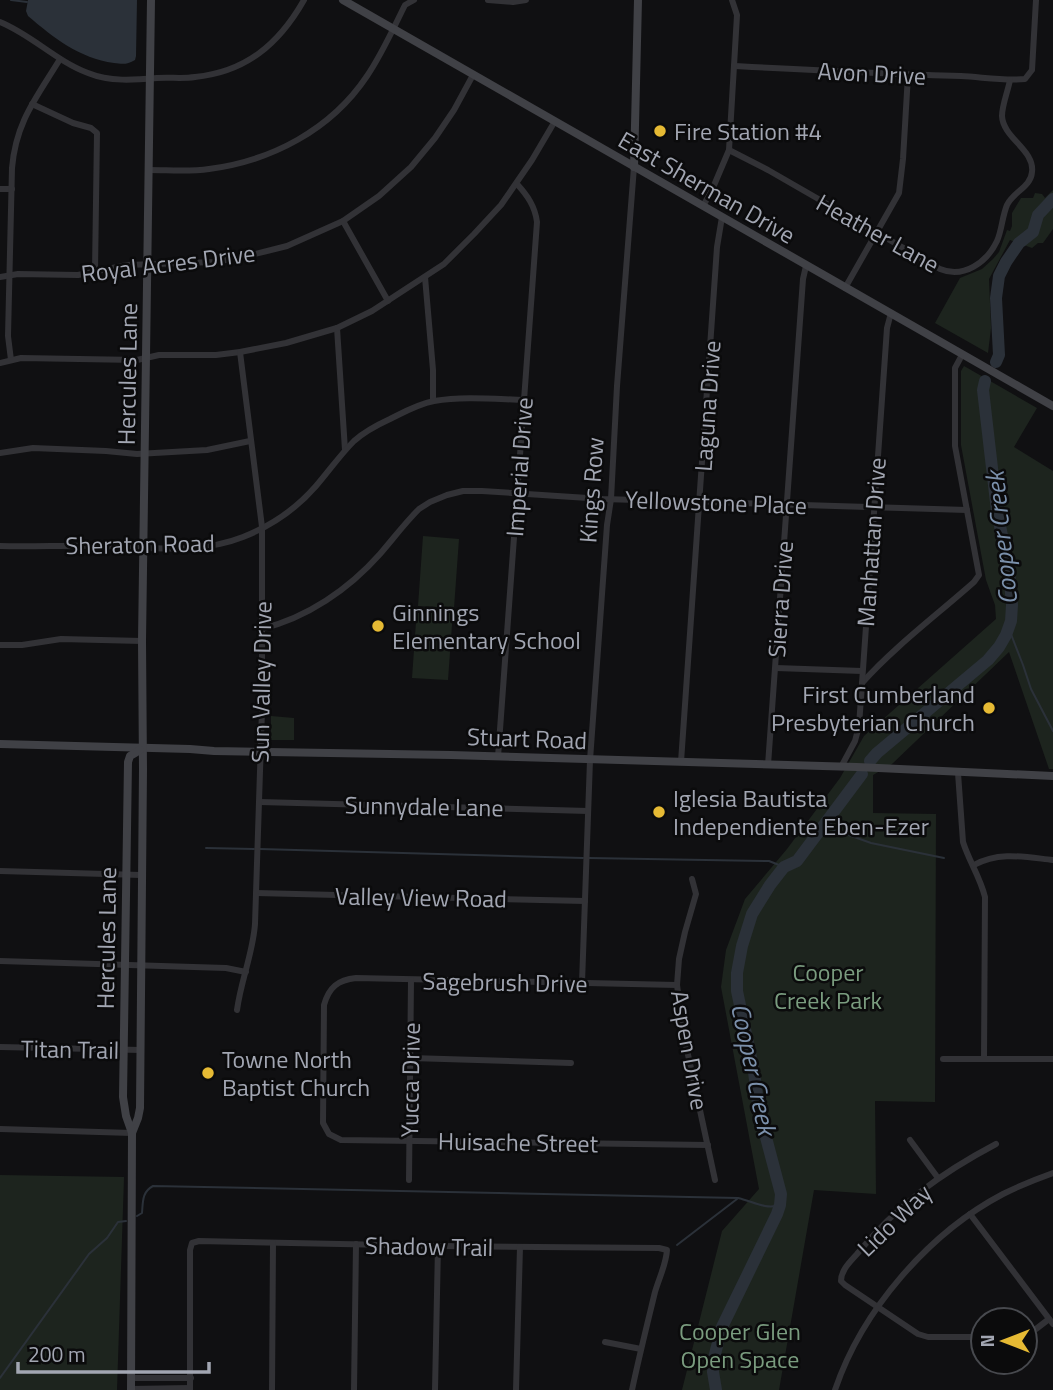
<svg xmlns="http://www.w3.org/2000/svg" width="1053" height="1390" font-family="'Titillium Web',sans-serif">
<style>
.green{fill:#1d241e}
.water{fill:#2b3139}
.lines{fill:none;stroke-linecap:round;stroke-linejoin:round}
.stream{stroke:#2b3139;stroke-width:2}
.river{stroke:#2b3139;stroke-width:12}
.street{stroke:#323236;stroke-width:6}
.secondary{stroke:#404146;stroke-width:8}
.poi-dot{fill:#e6ba34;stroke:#0b0b0c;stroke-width:2.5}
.labels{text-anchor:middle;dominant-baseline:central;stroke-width:5;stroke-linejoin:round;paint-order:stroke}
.street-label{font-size:24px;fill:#a2a6b2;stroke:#0b0b0c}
.poi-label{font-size:24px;fill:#a2a6b2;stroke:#0b0b0c;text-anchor:start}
.park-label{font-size:24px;fill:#7a9c7f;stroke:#0b0b0c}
.water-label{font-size:26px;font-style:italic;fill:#7b90ab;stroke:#0b0b0c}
</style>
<rect width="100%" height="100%" fill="#101012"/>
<g class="green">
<path d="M1053,190V229L1043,243H1038L1032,248L1010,240L989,279L991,328L988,353L935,323L960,278L982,269L993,259L999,252L1007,230L1010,231L1012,226V213L1021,198H1033L1035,193L1042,194L1045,198Z"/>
<path d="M964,366L1037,408L1014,447L1053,471V769H1049L1009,652L892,764L873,775V813L936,814L935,1102L875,1101L876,1194L814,1190L779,1390H682L722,1231L759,1189L721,987L726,950L745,899L787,849L840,778L864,736L996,619L995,605L986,580L961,445V371Z"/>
<path d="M423,536L459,539L454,608L418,606Z"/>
<path d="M417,608L453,611L448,680L412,678Z"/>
<path d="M271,716L294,718V740H271Z"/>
<path d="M0,1175L124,1177L117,1390H0Z"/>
</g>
<path class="water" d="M28,0H137L136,56L135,60C127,65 122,64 114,63C79,58 54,38 28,16L26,11Z"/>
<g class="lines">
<g class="stream">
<path d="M11,0L27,2"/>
<path d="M1009,629L1023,665L1031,689L1053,731"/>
<path d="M824,826L837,831"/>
<path d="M843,833L871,843L944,858"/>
<path d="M206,848L254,849"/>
<path d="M260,849L583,858"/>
<path d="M589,858L769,861L784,867"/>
<path d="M137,1216L142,1213C143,1201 142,1192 153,1186L738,1198C752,1201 765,1210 780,1205"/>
<path d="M677,1245L737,1199"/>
<path d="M0,1378L89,1254L107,1238L118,1222L126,1221"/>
</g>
<g class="river">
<path d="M996,362L999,355L996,298L999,276L1006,262L1019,243L1033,232L1038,215L1053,199"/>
<path d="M870,761L877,753L988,660L999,647L1006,635L1011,621L1012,605L1009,570L997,511L983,390L985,381"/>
<path d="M716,1390L713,1372L714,1358L722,1327L777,1214L780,1205L781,1194L759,1111L754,1072L737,991V973L742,946L752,914L770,885L784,867L797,861L862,774"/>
</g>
<g class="street">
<path d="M488,0L513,2L526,0"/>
<path d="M0,22C32,35 56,61 88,73C110,82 134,80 157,78C170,77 182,79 195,77C246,72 279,44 304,0"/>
<path d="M734,66C810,70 885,74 961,76C982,77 1004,81 1025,79L1032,70L1036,0"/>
<path d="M32,104L73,123L91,128L97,133L95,271"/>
<path d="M729,150L768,170L940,269C964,279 987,262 997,241C1002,230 1002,217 1007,205C1013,192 1031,187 1032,172C1035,150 1003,138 1002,116C1002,105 1008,91 1010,80"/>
<path d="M149,170C169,170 189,172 209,169C271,161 331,130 367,76C382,54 393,29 405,5L414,0"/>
<path d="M0,189H12"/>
<path d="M703,206L712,190L729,150L737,15L732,0"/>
<path d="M343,221L388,301"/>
<path d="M0,277L18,274L78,275L127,265L214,262L243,257L287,246L343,221L379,196L411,167L435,138L454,110L473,75"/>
<path d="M425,277L433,370V401"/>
<path d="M845,288L899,193L903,159L908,75"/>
<path d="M337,328L345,450"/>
<path d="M11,360L8,336L12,168C16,121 37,97 60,59"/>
<path d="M0,363L21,358L137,360L159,355H216L240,352L286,343L337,328L372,311L444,264L474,234L501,205L532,160L555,121"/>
<path d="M0,453L33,448L106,451L137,454L207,450L250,441"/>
<path d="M0,546C34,547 67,545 101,546C148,547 198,555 243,537C271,526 296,509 316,486C329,471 340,455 354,441C364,432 377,425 390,419C404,412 418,404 434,401C463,396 494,399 524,400"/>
<path d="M261,629C307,618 349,589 380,554C393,539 405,523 419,509L430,502L447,495L463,491H482L603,499L967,510"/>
<path d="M0,645H22L61,639L142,641"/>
<path d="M776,668L862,671"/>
<path d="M862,683C894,647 938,614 974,582L979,575L955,446V368L962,355"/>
<path d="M498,757L537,222C535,206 527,195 517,184"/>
<path d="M681,762L717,247L722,217"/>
<path d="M768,765L803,279L806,266"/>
<path d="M841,767L855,741L859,726L887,328L891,313"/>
<path d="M958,773L963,842C969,861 980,877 985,897L984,1059"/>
<path d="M260,802L588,811"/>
<path d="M974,865C999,851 1025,857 1053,860"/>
<path d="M0,871L141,875"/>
<path d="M692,879L696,894L685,932L679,959L677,985L684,1036L715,1180"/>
<path d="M256,893L585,901"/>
<path d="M0,961L226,968L246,972"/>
<path d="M582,983L590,760L607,525L611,499L617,386L634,167"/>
<path d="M677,985L356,978C338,980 329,987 324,1005L323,1123L329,1134L341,1140L708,1145"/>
<path d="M237,1010C241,980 253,953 255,924L262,710V527L240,352"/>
<path d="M0,1047L141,1050"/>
<path d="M411,1058L571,1063"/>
<path d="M943,1059H1053"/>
<path d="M0,1129L132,1133"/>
<path d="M910,1140L938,1178"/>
<path d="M409,1180L411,980"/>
<path d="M970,1214L1053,1324"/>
<path d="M1025,1333L1036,1329L1049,1319"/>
<path d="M983,1337H928L918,1334L845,1285L841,1281C841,1270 850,1262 857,1254C897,1205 941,1173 996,1144"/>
<path d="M605,1342L641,1349"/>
<path d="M131,1378H191"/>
<path d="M131,1389L190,1388"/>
<path d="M190,1390V1250L192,1243L199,1241L438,1246L659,1248L667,1250C666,1265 659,1278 655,1292C647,1325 639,1357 632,1390"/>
<path d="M272,1390L273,1243"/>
<path d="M354,1390L356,1244"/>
<path d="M435,1390L438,1246"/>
<path d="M516,1390L520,1247"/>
<path d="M835,1390C862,1310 929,1233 1003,1194C1019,1186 1036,1179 1053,1173"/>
</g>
<g class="secondary">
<path d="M343,0L1053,406"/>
<path d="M634,167L638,0"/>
<path d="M0,744L190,749L214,751L451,755L857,767L1053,776"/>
<path d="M132,1133L138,1118L140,1108L143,769L142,641L151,0"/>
<path d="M131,1390L132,1133L126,1116L123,1097L128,762L130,756L140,750"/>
</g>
</g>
<g class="poi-dot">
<circle cx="660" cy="131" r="7"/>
<circle cx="378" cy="626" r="7"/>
<circle cx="989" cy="708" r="7"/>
<circle cx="659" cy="812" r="7"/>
<circle cx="208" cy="1073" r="7"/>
</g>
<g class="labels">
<g class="street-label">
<text transform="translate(872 73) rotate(3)">Avon Drive</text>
<text transform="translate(707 187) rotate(30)">East Sherman Drive</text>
<text transform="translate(878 233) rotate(29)">Heather Lane</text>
<text transform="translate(168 263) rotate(-7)">Royal Acres Drive</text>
<text transform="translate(127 374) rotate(-89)">Hercules Lane</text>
<text transform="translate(707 406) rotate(-86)">Laguna Drive</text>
<text transform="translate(519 467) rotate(-86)">Imperial Drive</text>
<text transform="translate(591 490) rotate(-86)">Kings Row</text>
<text transform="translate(716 502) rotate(2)">Yellowstone Place</text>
<text transform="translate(871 542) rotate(-86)">Manhattan Drive</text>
<text transform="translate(140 544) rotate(-1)">Sheraton Road</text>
<text transform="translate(780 599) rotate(-86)">Sierra Drive</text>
<text transform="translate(261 682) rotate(-89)">Sun Valley Drive</text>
<text transform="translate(527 738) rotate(2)">Stuart Road</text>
<text transform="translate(424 806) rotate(1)">Sunnydale Lane</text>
<text transform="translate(421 897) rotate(1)">Valley View Road</text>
<text transform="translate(106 938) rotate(-89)">Hercules Lane</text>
<text transform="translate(505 982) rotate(1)">Sagebrush Drive</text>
<text transform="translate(70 1049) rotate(1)">Titan Trail</text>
<text transform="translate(690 1050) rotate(80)">Aspen Drive</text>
<text transform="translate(410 1080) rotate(-89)">Yucca Drive</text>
<text transform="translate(518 1142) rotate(1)">Huisache Street</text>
<text transform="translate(894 1220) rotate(-44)">Lido Way</text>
<text transform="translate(429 1246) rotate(1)">Shadow Trail</text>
</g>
<g class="poi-label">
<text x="674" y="131">Fire Station #4</text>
<text x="392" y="612">Ginnings<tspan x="392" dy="28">Elementary School</tspan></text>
<text x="975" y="694" text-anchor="end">First Cumberland<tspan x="975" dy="28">Presbyterian Church</tspan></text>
<text x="673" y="798">Iglesia Bautista<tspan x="673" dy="28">Independiente Eben-Ezer</tspan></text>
<text x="222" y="1059">Towne North<tspan x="222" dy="28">Baptist Church</tspan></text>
</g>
<g class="park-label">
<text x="828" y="972">Cooper<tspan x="828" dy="28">Creek Park</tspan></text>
<text x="740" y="1331">Cooper Glen<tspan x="740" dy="28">Open Space</tspan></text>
</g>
<g class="water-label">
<text transform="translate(1001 538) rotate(-96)">Cooper Creek</text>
<text transform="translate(754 1069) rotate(78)">Cooper Creek</text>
</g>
</g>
<g transform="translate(1004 1341) rotate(270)"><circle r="33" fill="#0b0b0c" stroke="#47494e" stroke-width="2"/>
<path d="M0-5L12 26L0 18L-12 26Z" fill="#e6ba34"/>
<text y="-10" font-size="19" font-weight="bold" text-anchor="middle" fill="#a2a6b2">N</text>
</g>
<path d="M18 1362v10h191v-10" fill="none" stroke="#a2a6b2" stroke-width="3.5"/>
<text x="28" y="1362" font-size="21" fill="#a2a6b2" stroke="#0b0b0c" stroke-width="5" paint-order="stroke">200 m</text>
</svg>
